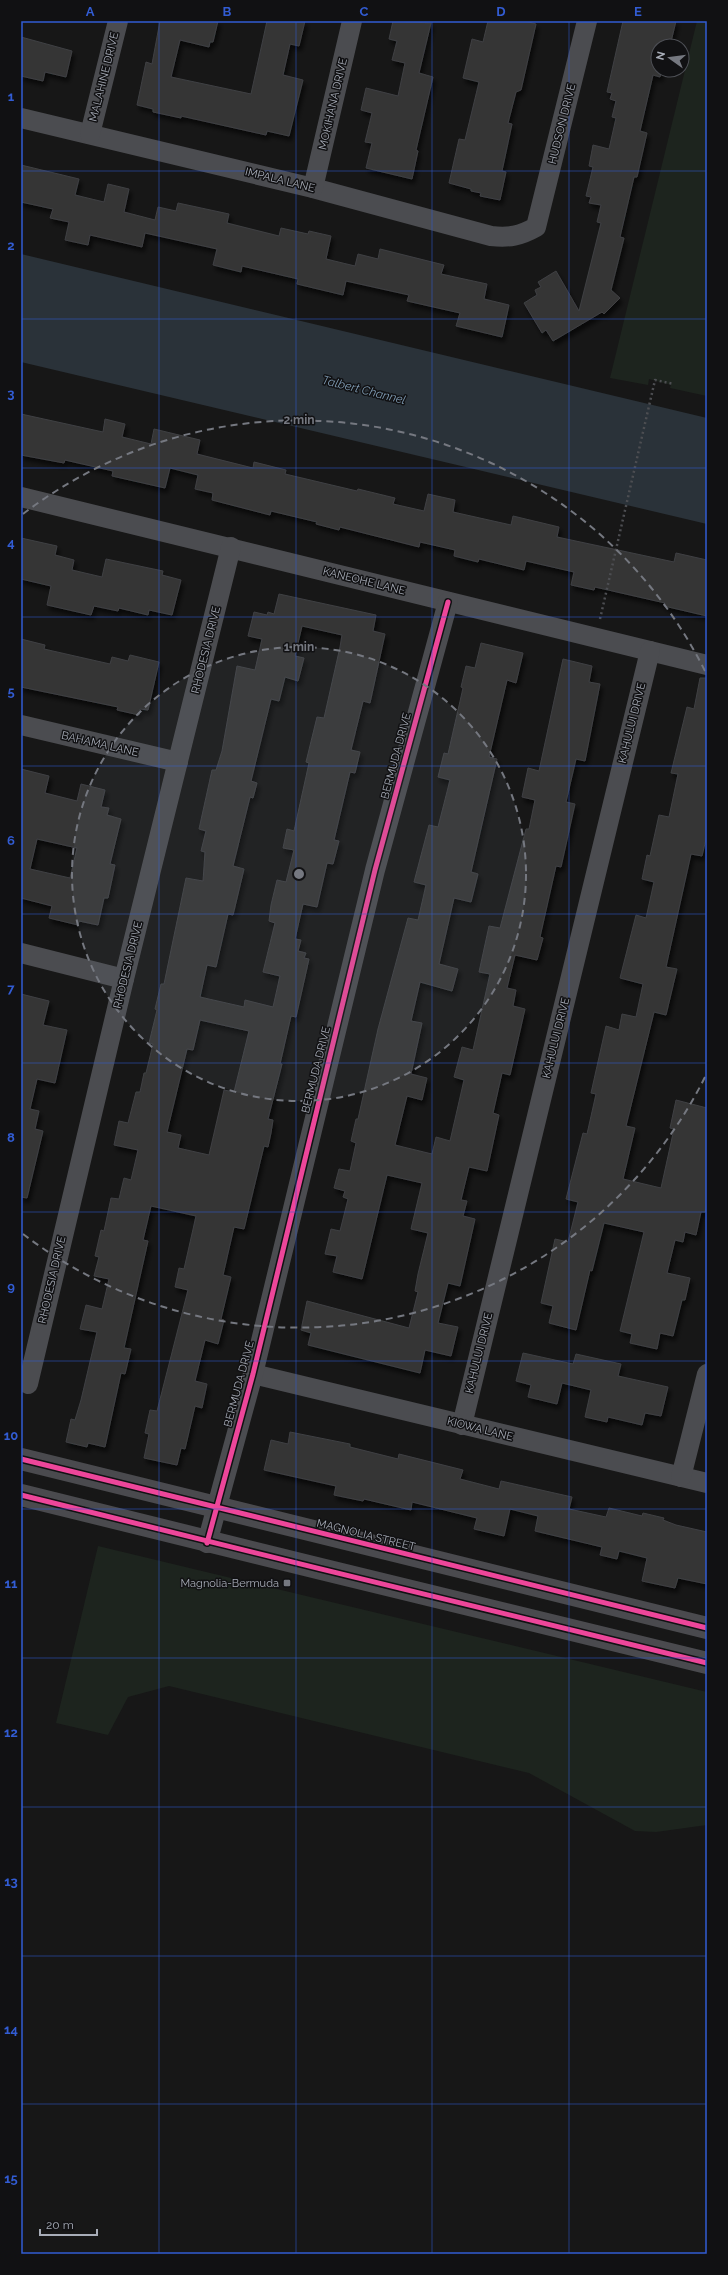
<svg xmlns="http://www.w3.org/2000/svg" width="728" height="2275" font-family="Raleway,sans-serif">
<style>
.green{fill:#1d241e}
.water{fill:#2a3239}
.building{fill:#353536;stroke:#3f4043;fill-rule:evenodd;filter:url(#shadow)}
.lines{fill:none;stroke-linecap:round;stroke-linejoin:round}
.path{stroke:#4d4e52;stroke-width:2.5;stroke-dasharray:2 3;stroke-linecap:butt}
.street{stroke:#4b4c50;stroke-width:20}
.secondary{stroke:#4a4a4e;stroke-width:22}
.cycleway-casing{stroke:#111113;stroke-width:8}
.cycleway{stroke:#ed469a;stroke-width:5}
.grid{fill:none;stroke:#325cd3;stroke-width:1;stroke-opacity:0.55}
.ring{fill:none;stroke:#757880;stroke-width:2;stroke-dasharray:7 5}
.poi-dot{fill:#757880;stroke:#111113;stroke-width:1.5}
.labels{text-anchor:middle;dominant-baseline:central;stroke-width:3;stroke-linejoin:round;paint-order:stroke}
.street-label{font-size:11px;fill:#a8adb8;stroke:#111113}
.poi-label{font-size:11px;fill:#a8adb8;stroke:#111113;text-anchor:end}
.water-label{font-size:12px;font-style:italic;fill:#7f9bb3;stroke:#111113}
.centre{fill:#757880;stroke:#111113;stroke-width:2}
.ring-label{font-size:12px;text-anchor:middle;font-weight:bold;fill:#757880;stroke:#111113;stroke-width:3;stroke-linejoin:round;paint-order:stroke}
.neatline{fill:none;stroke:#325cd3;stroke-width:1.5}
.grid-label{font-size:13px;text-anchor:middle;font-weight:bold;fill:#325cd3}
</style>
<defs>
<filter id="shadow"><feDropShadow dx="2.5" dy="4.5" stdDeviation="2" flood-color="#0009"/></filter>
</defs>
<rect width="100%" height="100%" fill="#171717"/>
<g class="green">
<path d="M697,21H707V396L670,388L671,385L649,379L648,385L610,378Z"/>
<path d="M98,1546L707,1692V1825L656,1832L635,1831L529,1773L169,1686L128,1697L108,1735L56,1723Z"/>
</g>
<path class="water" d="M21,254L707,418V524L21,362Z"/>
<g class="building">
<path d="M160,21H218L213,42H210L209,47L180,40L171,77L251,94L267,21H305L299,46L290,44L283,75L303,80L289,136L267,131L266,135L181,116V118L153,112V109L137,105L146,62L152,64Z"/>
<path d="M393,21L431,23L419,73L433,77L416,150L418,151L412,179L366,168L372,143L365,142L372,113L361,110L366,88L398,96L405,63L392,60L397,41L389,39Z"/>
<path d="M488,21H525L536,24L521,90L516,92L508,123L512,124L502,171L506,172L500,200L480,196L481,193L471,191V189L449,183L459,139L465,140L479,82L463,78L472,39L483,42Z"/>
<path d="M623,21H676L670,46H658V70H662L660,77L653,75L640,131L647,133L637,177H634L620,237L624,238L611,290L620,298L604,314L602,312L553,341L546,330L542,333L524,303L537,295L535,290L541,287L538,282L556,271L579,311L601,223L597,222L601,205L589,203L591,197L586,196L593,167L589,166L593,145L609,149L616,118L612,117L616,101L610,99L612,93L607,92Z"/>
<path d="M21,37L72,51L66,77L45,72L43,81L21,76Z"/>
<path d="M21,165L79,179L75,195L104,202L108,184L129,189L124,212L155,220L158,207L176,211L178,203L229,214L227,223L279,236L281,228L308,234L309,231L331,236L326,259L355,266L358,254L378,259L380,249L444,265L441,274L487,284L484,299L509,305L502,337L456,326L460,313L407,301L409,295L346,281L343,295L297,284L298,279L242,266L241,272L213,265L217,249L145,233L142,247L90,235L88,245L65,240L69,222L50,218L53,209L21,202Z"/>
<path d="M21,414L103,432L105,419L125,424L122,437L151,444L154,429L200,440L197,454L253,468L254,462L286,470L285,474L357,491L358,489L395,498L393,504L424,511L428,494L455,500L453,512L511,525L513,516L559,527L557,537L674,562L676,553L707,560V616L664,606L665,603L595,587L594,590L571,585L574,572L526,561L524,570L479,559L478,562L454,556L455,550L420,542L419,547L340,527L339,530L316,524L317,522L271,511L270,515L243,508L212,500L213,493L195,489L198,475L170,468L165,488L112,476L113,471L65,460L64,463L21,455Z"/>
<path d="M21,538L57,546L55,555L74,560L72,570L102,577L106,559L163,571L162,575L181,580L172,615L149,610L148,615L119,608L118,611L94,606L91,615L47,605L51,586L21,579Z"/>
<path d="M279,594L376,615L373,631L385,634L370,703L363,701L351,750L360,752L355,773L350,772L334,840L339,841L333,864L327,863L317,907L303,904L295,939L301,940L298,951L306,953L304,958L309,959L296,1017L291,1016L280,1064H282L268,1119L273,1120L271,1133L268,1147L264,1146L244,1229L234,1227L223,1275L231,1277L221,1319L224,1320L218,1344L205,1340L195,1381L207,1384L202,1408L195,1406L185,1449L181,1448L177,1465L144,1458L149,1434L145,1433L150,1410L157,1411L188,1290L175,1287L179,1268L184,1269L196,1216L151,1206L143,1240L148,1241L124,1348L131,1349L125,1374L121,1373L105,1447L88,1443L87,1447L66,1442L71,1419L75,1420L81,1400L97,1332L80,1329L86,1305L102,1309L109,1279L94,1276L99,1257L95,1256L101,1230L104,1231L111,1198L119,1199L124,1178L131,1180L138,1150L114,1145L119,1121L128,1123L136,1092H140L144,1073H146L153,1044L149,1043L157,1010L155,1009L161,984H164L186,878L203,881L205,852L201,851L206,831L199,829L212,770H216L222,751L237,666L255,670L262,639L248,636L254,612L267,615L268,612L274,614ZM302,626L342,635L340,647L324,718L317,717L306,762L309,763L294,831L287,829L283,848L294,850L286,882L277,880L271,905L269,921L275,923L263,972L280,976L273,1007L245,1000L244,1007L200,997L207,965L216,967L228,914L233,915L244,869L233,866L250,797L253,798L257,783L251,781L271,699L279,701L285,677L298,681L304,658L295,656ZM200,1020L249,1031L234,1092L224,1090L209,1155L178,1148L181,1135L167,1132L187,1049L193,1050Z"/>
<path d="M21,639L45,645L44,649L110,664L112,657L128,661L130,655L159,662L148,710L140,709L139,715L117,710L118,707L21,687Z"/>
<path d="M481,643L523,653L516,683L507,680L489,757L497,759L471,872L478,874L471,902L454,898L439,964L458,969L452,991L420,982L411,1021L422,1023L411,1074L427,1078L422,1100L407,1096L395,1145L432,1154L436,1137L450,1141L464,1080L454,1077L462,1047L473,1050L490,974L479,972L489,926L500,928L526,829H529L535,800L522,797L528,768L539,771L563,659L592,666L589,682L600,684L585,761L576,759L566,802L575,804L561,867L556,866L540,937L543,938L537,960L515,955L507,988L516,990L513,1006L525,1009L510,1075L502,1073L493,1113L499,1115L487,1171L469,1167L461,1200L467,1201L463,1216L475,1219L460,1286L448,1283L438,1323L458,1327L451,1356L425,1350L420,1373L308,1345L311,1333L301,1330L307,1301L409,1328L418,1292L415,1291L418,1274L428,1233L411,1229L422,1183L387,1175L362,1279L333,1272L337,1256L325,1254L331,1229L340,1231L348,1199L343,1197L345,1191L334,1188L339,1169L350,1171L356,1143L351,1141L356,1119H358L378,1029L408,918L418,920L426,885L414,882L429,825L438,827L450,780L438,777L444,753L448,754L463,688L461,687L466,666L475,668Z"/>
<path d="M700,678H707V835L702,856L691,854L666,967L677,969L666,1015L654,1012L626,1126L635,1128L623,1179L661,1188L674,1129L670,1128L676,1100L707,1108V1202L705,1212H701L696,1235L685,1232L683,1242L675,1240L667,1273L690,1278L685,1300H682L673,1336L660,1333L657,1349L630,1343L632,1334L620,1331L644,1232L604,1223L592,1271L590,1270L576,1330L549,1323L553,1306L541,1303L555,1239L568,1242L578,1202L566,1199L583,1133L587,1134L596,1094L591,1093L606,1026L619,1030L622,1014L636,1017L643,984L620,978L636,915L646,918L654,882L642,879L647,855L650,856L659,815L669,817L678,774L671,773L687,707L694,709Z"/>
<path d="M21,769L49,776L45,793L77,801L81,784L105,790L101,807L109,808L107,815L121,819L110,864L115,865L108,898H104L98,925L79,921L78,925L49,918L52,906L21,898ZM37,839L77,848L70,878L30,869Z"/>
<path d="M21,994L49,1001L43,1025L67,1030L55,1083L37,1079L30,1109L39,1111L35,1129L43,1131L27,1198L21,1197Z"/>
<path d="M523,1353L573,1364L576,1354L621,1364L618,1376L668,1387L661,1416L645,1413L642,1425L608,1417L607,1422L585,1417L591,1390L562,1383L557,1404L528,1397L531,1385L516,1381Z"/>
<path d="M290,1432L350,1444V1447L398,1459L399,1454L463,1470L460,1479L499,1489L501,1481L572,1497L569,1509L606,1517L609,1508L642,1516L643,1513L664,1518L663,1520L676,1525L707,1532V1584L678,1578L675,1588L642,1581L647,1558L619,1551L617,1559L600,1555L602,1547L535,1531L538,1516L510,1509L504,1536L474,1529L477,1518L412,1502L411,1510L364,1499L363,1501L334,1495L336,1486L264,1470L271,1440L288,1444Z"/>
</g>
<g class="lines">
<path class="path" d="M600,619L655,380L674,384"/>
<g class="street">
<path d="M21,118L313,188L491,236C509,238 520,236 536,227L587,21"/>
<path d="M90,134L118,21"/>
<path d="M313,188L352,21"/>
<path d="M21,497L707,665"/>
<path d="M21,725L178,762"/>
<path d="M21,953L124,979"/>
<path d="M253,1374L707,1483"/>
<path d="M28,1384L124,979L231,547"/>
<path d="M462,1425L650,651"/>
<path d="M681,1477L707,1374"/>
<path d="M207,1543L253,1374L375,870L448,602"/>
</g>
<g class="secondary">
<path d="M21,1459L707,1628"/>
<path d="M21,1495C249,1553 479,1606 707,1663"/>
</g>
<defs>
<g id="cycleway">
<path d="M21,1459L707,1628"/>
<path d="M21,1495C249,1553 479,1606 707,1663"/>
<path d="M207,1543L253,1374L375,870L448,602"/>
</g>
</defs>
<use href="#cycleway" class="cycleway-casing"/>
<use href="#cycleway" class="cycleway"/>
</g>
<path class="grid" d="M159,21V2254M296,21V2254M432,21V2254M569,21V2254M21,171H707M21,319H707M21,468H707M21,617H707M21,766H707M21,914H707M21,1063H707M21,1212H707M21,1361H707M21,1509H707M21,1658H707M21,1807H707M21,1956H707M21,2104H707"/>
<circle cx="299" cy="874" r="227" fill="#757880" fill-opacity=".12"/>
<g class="ring">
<circle cx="299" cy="874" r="227"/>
<path d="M705 1077A454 454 0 0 1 23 1234M23 514A454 454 0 0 1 705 671"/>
</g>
<rect class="poi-dot" x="283" y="1579" width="8" height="8" rx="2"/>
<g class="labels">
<g class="street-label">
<text transform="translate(104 77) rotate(-76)">MALAHINE DRIVE</text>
<text transform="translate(333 104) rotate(-77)">MOKIHANA DRIVE</text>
<text transform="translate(562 124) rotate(-76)">HUDSON DRIVE</text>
<text transform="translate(280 180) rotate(14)">IMPALA LANE</text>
<text transform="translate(364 581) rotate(14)">KANEOHE LANE</text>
<text transform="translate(206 650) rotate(-76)">RHODESIA DRIVE</text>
<text transform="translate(632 723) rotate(-76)">KAHULUI DRIVE</text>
<text transform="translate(100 744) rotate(13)">BAHAMA LANE</text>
<text transform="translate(396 756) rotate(-75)">BERMUDA DRIVE</text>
<text transform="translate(128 965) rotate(-76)">RHODESIA DRIVE</text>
<text transform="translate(556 1038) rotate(-76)">KAHULUI DRIVE</text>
<text transform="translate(316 1070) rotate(-76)">BERMUDA DRIVE</text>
<text transform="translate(52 1280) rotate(-77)">RHODESIA DRIVE</text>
<text transform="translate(479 1353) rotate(-76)">KAHULUI DRIVE</text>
<text transform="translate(239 1384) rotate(-75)">BERMUDA DRIVE</text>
<text transform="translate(480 1429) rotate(14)">KIOWA LANE</text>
<text transform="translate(366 1535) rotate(14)">MAGNOLIA STREET</text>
</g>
<g class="poi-label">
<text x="279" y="1583">Magnolia-Bermuda</text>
</g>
<g class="water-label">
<text transform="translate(364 390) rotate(14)">Talbert Channel</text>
</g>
</g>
<circle cx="299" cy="874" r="6" class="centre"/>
<g class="ring-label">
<text x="299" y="424">2 min</text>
<text x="299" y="651">1 min</text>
</g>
<rect width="728" height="2275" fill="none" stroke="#111113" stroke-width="44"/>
<g transform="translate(670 58) rotate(284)"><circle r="19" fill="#111113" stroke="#4d4f55"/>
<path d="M0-3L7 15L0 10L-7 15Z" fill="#757880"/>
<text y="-6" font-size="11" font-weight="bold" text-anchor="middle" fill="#a8adb8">N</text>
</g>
<path d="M40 2229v6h57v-6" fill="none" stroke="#a8adb8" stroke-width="2"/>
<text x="46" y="2229" font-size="12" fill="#a8adb8" stroke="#111113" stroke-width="3" paint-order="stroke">20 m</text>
<rect x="22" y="22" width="684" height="2231" class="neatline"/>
<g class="grid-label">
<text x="90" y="16">A</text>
<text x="227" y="16">B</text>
<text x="364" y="16">C</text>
<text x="501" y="16">D</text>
<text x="638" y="16">E</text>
<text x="11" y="101">1</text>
<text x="11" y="250">2</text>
<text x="11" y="398">3</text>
<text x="11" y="547">4</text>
<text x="11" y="696">5</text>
<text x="11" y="845">6</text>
<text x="11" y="993">7</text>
<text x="11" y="1142">8</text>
<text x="11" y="1291">9</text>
<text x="11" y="1440">10</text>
<text x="11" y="1588">11</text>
<text x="11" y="1737">12</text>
<text x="11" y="1886">13</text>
<text x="11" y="2034">14</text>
<text x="11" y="2183">15</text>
</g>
</svg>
